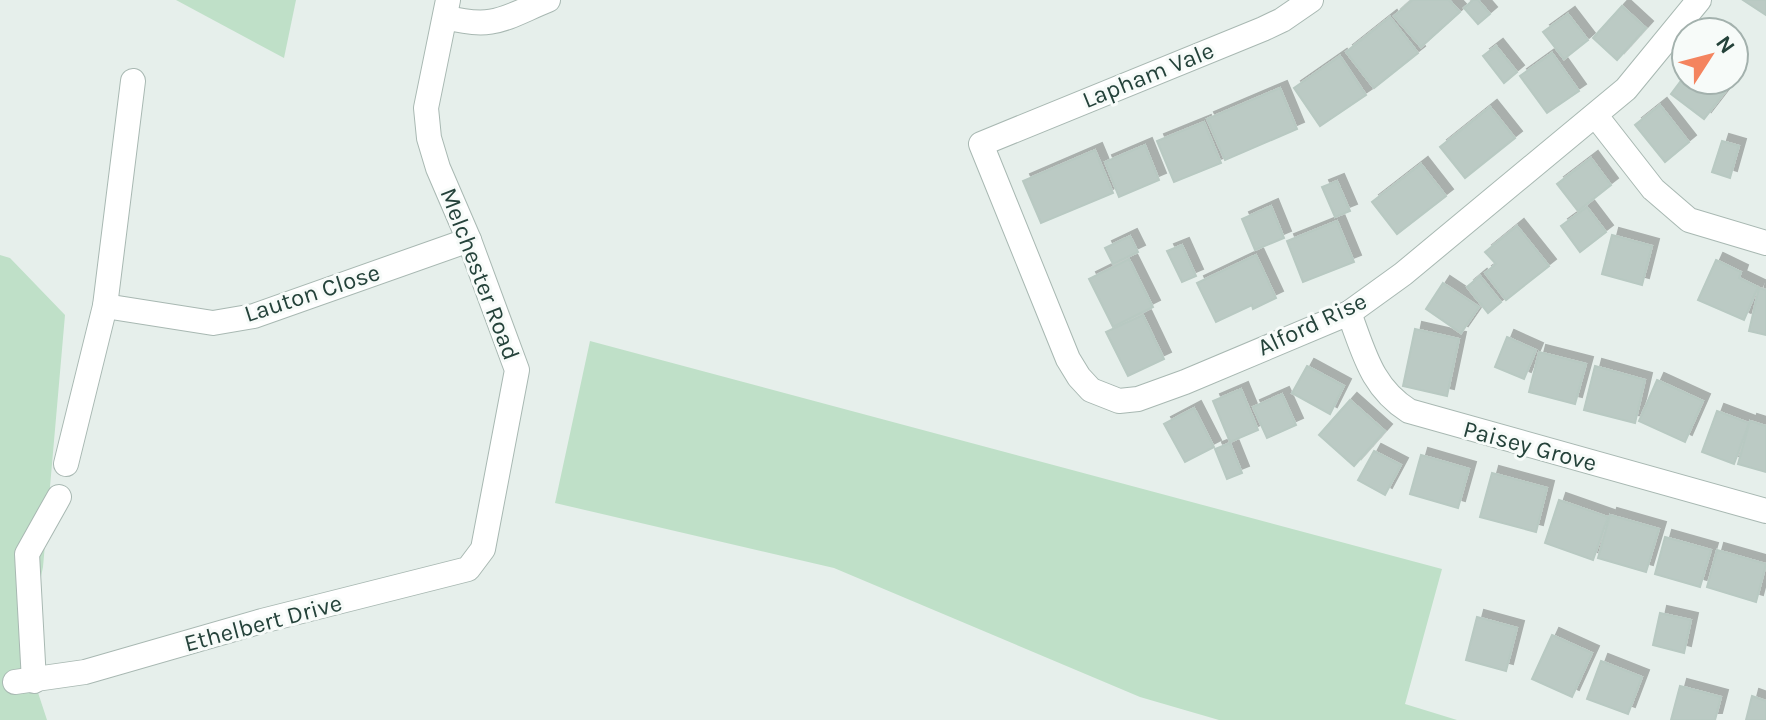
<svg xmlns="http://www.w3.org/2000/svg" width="1766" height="720" font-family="Karla,sans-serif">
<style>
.green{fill:#bfe0c8}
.building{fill:#bbcac4;stroke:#b8c9c2;stroke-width:2;filter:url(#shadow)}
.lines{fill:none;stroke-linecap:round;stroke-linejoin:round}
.minor-casing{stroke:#a8b8b2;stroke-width:26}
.minor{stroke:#fff;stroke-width:24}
.labels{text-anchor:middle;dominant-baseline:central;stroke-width:6;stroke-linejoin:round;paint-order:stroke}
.street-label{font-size:24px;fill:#24423a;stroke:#f7fbf9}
</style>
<defs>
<filter id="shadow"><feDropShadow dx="7" dy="-7" stdDeviation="0" flood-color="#0004"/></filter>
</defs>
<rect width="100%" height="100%" fill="#e6efeb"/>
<g class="green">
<path d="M176,0H296L284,58Z"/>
<path d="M0,255L10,258L65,315L43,567L25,653L47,720H0Z"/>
<path d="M590,341L1442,569L1405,704L1457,720H1219L1140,697L834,568L555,503Z"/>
</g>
<g class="building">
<path d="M1412,0H1449L1460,12L1421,47L1394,16Z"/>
<path d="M1473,0H1478L1490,14L1478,24L1464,8Z"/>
<path d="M1743,0H1766V15Z"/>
<path d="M1622,6L1646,28L1617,60L1593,38Z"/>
<path d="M1568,14L1588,40L1564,59L1543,32Z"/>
<path d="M1390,17L1418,53L1374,88L1346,52Z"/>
<path d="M1496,46L1517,72L1504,83L1483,56Z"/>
<path d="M1552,53L1579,91L1547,113L1520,76Z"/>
<path d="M1340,56L1366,95L1320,126L1294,88Z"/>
<path d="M1686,74V80L1735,79L1704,119L1671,94Z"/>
<path d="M1280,88L1297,129L1225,160L1207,119Z"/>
<path d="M1660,105L1689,142L1665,162L1635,125Z"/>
<path d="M1490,107L1515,138L1465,178L1440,147Z"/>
<path d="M1204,122L1221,163L1174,182L1157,141Z"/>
<path d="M1722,141L1739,146L1730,178L1712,172Z"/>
<path d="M1145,145L1159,180L1119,197L1105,162Z"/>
<path d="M1095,150L1113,193L1041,223L1023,181Z"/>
<path d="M1591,158L1611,185L1578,211L1557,184Z"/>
<path d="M1421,164L1446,196L1397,234L1372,202Z"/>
<path d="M1337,181L1350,211L1335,217L1322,187Z"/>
<path d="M1271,206L1284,238L1255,250L1242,219Z"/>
<path d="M1587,207L1606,232L1580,252L1561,226Z"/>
<path d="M1337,221L1354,262L1303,282L1287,241Z"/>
<path d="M1517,226L1549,266L1506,300L1485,273L1496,264L1485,252Z"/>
<path d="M1612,235L1652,246L1642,285L1602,274Z"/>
<path d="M1130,236L1138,252L1113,264L1105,248Z"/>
<path d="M1182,245L1196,276L1182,282L1167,251Z"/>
<path d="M1256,255L1276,298L1253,309L1252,305L1216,322L1197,283Z"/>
<path d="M1129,259L1153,307L1113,327L1089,279Z"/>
<path d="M1716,260L1741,272L1739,278L1758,287L1744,320L1698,300Z"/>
<path d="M1480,276L1501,302L1488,313L1467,287Z"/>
<path d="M1443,283L1479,307L1461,333L1426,309Z"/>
<path d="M1759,288L1766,290V335L1749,331Z"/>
<path d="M1143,315L1164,359L1128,376L1106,332Z"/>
<path d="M1415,329L1459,339L1447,396L1403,386Z"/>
<path d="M1507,337L1536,350L1524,379L1495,367Z"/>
<path d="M1539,352L1586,364L1575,404L1529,392Z"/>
<path d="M1307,366L1344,386L1330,414L1292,393Z"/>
<path d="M1595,366L1645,380L1635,423L1584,410Z"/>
<path d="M1657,380L1703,401L1685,442L1639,421Z"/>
<path d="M1241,389L1258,430L1230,442L1213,401Z"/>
<path d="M1282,394L1296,425L1267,438L1253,407Z"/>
<path d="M1350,400L1385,431L1354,466L1319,435Z"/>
<path d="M1194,408L1214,447L1185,462L1164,424Z"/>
<path d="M1717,411L1749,423L1734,464L1702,452Z"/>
<path d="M1750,421L1766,426V472L1738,464Z"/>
<path d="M1230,443L1242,473L1227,479L1215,449Z"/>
<path d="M1374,451L1401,465L1385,495L1358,480Z"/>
<path d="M1421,455L1469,469L1458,508L1410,494Z"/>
<path d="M1492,473L1547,488L1536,532L1480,517Z"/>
<path d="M1559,500L1608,517L1593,560L1545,543Z"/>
<path d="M1610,515L1659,529L1646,572L1598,558Z"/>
<path d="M1665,537L1711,550L1700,587L1655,574Z"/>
<path d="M1717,550L1766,564L1756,602L1707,587Z"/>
<path d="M1660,613L1691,620L1684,653L1653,645Z"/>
<path d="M1477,617L1517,628L1506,671L1466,660Z"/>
<path d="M1552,635L1592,653L1572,697L1532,679Z"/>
<path d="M1601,661L1642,677L1628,714L1587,699Z"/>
<path d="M1680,686L1721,697L1715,720H1671Z"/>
<path d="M1752,696L1766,701V720H1746Z"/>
</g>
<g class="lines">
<defs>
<g id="minor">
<path d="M1311,0L1282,20L1263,29L981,144L1068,359L1079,377L1091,390L1119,401L1138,399L1185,382L1349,313L1403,274L1626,89L1699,0"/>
<path d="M445,17C494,30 504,18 548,0"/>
<path d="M1596,116L1653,189L1689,220L1766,243"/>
<path d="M105,306L213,323L254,316L469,240"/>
<path d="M1349,313C1364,352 1371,387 1409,411L1766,511"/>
<path d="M66,464L105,306L133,81"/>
<path d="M34,681L27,554L59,497"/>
<path d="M15,682L85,672L262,621L468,569L483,549L517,370L469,240L438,168L429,138L426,108L448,0"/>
</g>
</defs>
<use href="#minor" class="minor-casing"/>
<use href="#minor" class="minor"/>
</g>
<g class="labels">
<g class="street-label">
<text transform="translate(1148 75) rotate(-22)">Lapham Vale</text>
<text transform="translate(480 274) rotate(69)">Melchester Road</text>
<text transform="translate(312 293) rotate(-18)">Lauton Close</text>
<text transform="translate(1312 324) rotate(-25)">Alford Rise</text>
<text transform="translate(1530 446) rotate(15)">Paisey Grove</text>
<text transform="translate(263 623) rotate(-15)">Ethelbert Drive</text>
</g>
</g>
<g transform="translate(1710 56) rotate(54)"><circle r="38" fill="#f7fbf9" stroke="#a3b1ad" stroke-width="2"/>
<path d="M0-6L14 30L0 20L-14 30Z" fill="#f4845f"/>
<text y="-12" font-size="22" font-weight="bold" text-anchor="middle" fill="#24423a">N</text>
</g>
</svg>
